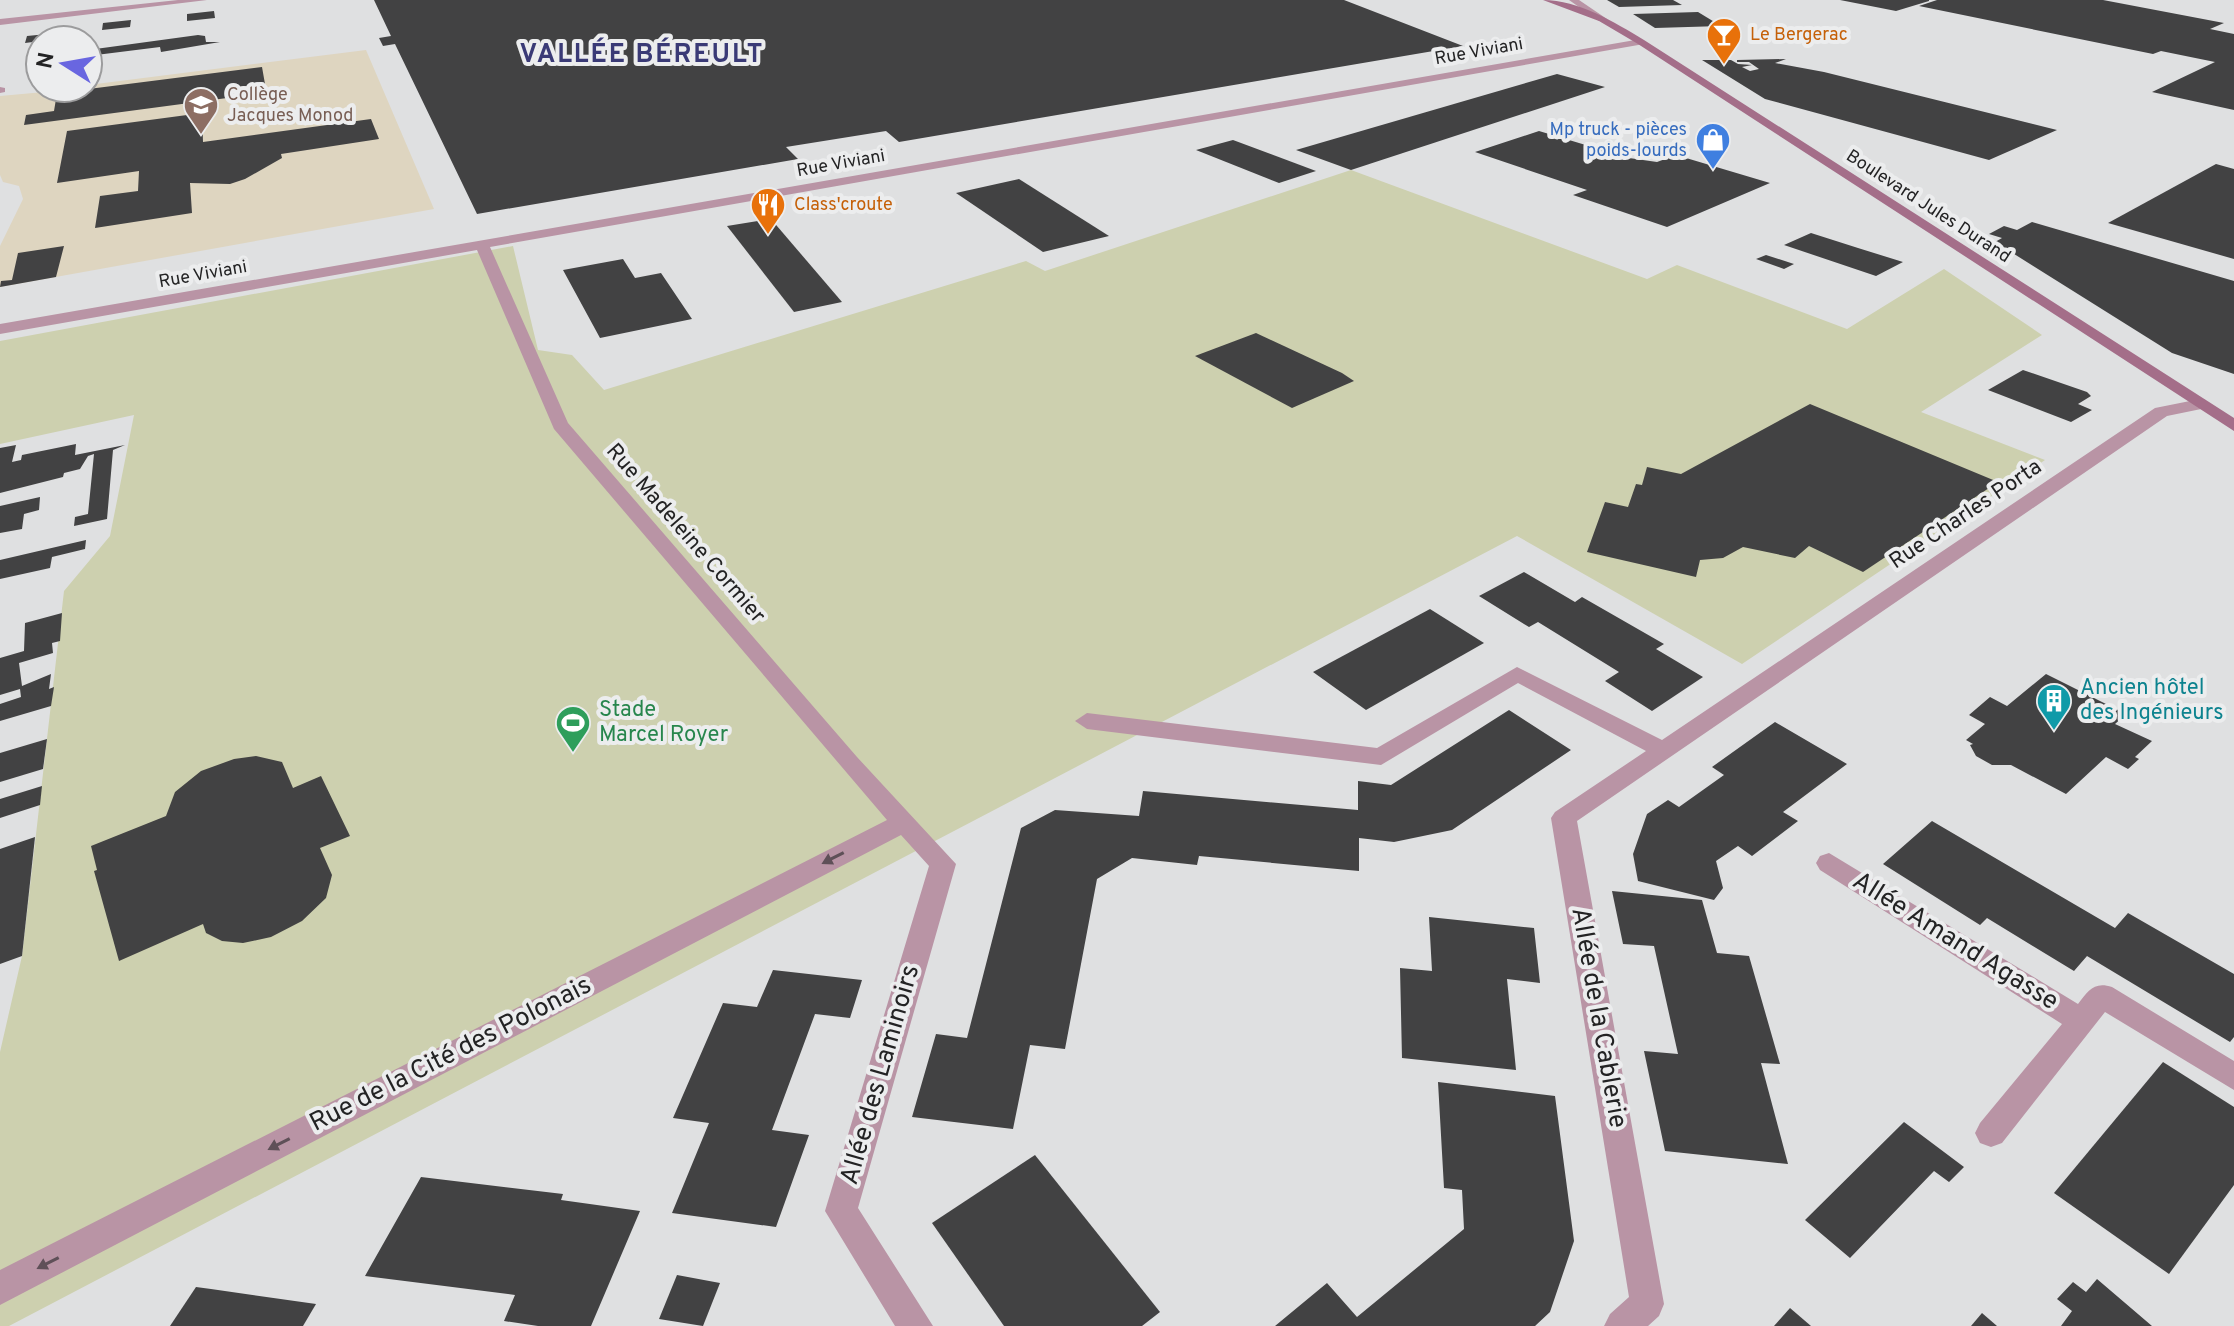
<svg xmlns="http://www.w3.org/2000/svg" width="2234" height="1326" font-family="Overpass,sans-serif">
<style>
.education{fill:#ded5c0}
.green{fill:#cdd0af}
.building{fill:#424243}
.lines{fill:none;stroke-linecap:round;stroke-linejoin:round}
.minor{fill:#b994a5;fill-rule:evenodd}
.tertiary{fill:#b994a5;fill-rule:evenodd}
.secondary{fill:#a46e89;fill-rule:evenodd}
.oneway{fill:#5f5058}
.labels{text-anchor:middle;dominant-baseline:central;stroke-width:8;stroke-linejoin:round;paint-order:stroke}
.far-food-label{font-size:18px;fill:#c56008;stroke:#ecedee;text-anchor:start}
.far-street-label{font-size:18px;fill:#232324;stroke:#ecedee}
.far-education-label{font-size:18px;fill:#785e54;stroke:#ecedee;text-anchor:start}
.far-shop-label{font-size:18px;fill:#366cbe;stroke:#ecedee;text-anchor:end}
.street-label{font-size:22px;fill:#232324;stroke:#ecedee}
.culture-label{font-size:22px;fill:#0d838f;stroke:#ecedee;text-anchor:start}
.leisure-label{font-size:22px;fill:#27864d;stroke:#ecedee;text-anchor:start}
.far-district-label{font-size:26px;font-weight:bold;letter-spacing:2px;fill:#3a3a76;stroke:#ecedee}
.near-street-label{font-size:26px;fill:#232324;stroke:#ecedee}
</style>
<rect width="100%" height="100%" fill="#dfe0e1"/>
<path class="education" d="M366,50L434,209L0,287V246L23,199L19,186L3,182L0,175V96L88,88V85Z"/>
<path class="green" d="M1351,170L1647,279L1677,265L1847,329L1944,269L2042,335L1921,412L2045,460L1742,664L1517,536L9,1326H0V1052L22,956L64,591L110,536L134,415L0,444V341L513,246L538,350L572,355L604,390L1026,261L1045,271Z"/>
<g class="building">
<path d="M374,0H1344L1463,46L899,142L886,131L786,147L798,159L477,214L395,44L383,46L379,38L391,36Z"/>
<path d="M1607,0H1673L1682,5L1619,7Z"/>
<path d="M1840,0H1929V1L1896,11Z"/>
<path d="M1937,0H2103L2224,23L2210,29L2234,34V110L2152,92L2215,62L2161,51L2153,54L1919,6Z"/>
<path d="M214,11L215,18L187,21V14Z"/>
<path d="M1698,12L1721,26L1655,28L1633,14Z"/>
<path d="M131,20L130,27L102,30L103,23Z"/>
<path d="M78,31L80,36L25,43L27,36Z"/>
<path d="M198,35L205,36L206,42H220L161,52L160,47L88,56V50Z"/>
<path d="M1786,59L1775,63L1824,72L2057,130L1989,160L1765,99L1702,60H1731L1738,64L1752,65L1742,67L1750,71L1759,69L1749,62H1737V60Z"/>
<path d="M262,67L265,84L240,87L241,95L227,98L24,125L26,115L54,111L57,93Z"/>
<path d="M1557,74L1605,87L1351,170L1296,150Z"/>
<path d="M202,113L203,142L371,119L379,139L281,154L282,158L245,179L230,184L190,183L192,213L95,228L100,196L138,191L139,171L57,183L67,131Z"/>
<path d="M1539,131L1629,158L1657,162L1676,155L1770,183L1667,227L1573,195L1587,190L1475,152Z"/>
<path d="M1233,140L1316,171L1279,183L1196,150Z"/>
<path d="M2216,164L2234,169V259L2108,223Z"/>
<path d="M1019,179L1109,236L1043,252L956,193Z"/>
<path d="M771,219L842,302L794,312L727,226Z"/>
<path d="M2032,222L2234,281V374L2172,353L1995,242L2002,238L1989,234L2004,226L2017,230Z"/>
<path d="M1811,233L1858,248L1903,262L1876,276L1784,245Z"/>
<path d="M64,246L56,277L0,287L1,281L12,280L18,253Z"/>
<path d="M1766,255L1794,264L1784,269L1756,259Z"/>
<path d="M623,259L635,278L661,273L692,319L600,338L563,270Z"/>
<path d="M1256,333L1342,373L1354,381L1292,408L1195,356Z"/>
<path d="M2023,370L2087,392L2091,396L2078,404L2092,410L2071,422L1988,390Z"/>
<path d="M1810,404L1998,482L1863,572L1809,546L1795,558L1743,547L1723,558L1700,560L1696,577L1587,552L1605,502L1628,507L1636,484L1642,485L1647,467L1681,474Z"/>
<path d="M76,444L75,455L125,445L113,450L107,519L74,526L75,517L88,514L94,454L88,456L80,469L64,473L63,477L0,493V448L16,445L12,462L21,460L22,455Z"/>
<path d="M40,497L39,510L24,514L22,529L0,533V506Z"/>
<path d="M86,540L85,549L52,557L50,568L0,579V560Z"/>
<path d="M1524,572L1575,602L1582,597L1664,644L1656,649L1703,677L1652,711L1605,681L1619,672L1538,622L1529,627L1479,596Z"/>
<path d="M1430,609L1484,643L1366,710L1313,672Z"/>
<path d="M62,613L60,641L52,643L53,653L19,663L22,686L51,674L49,689L54,687L51,706L0,721V704L21,697L20,689L0,695V658L24,651L25,623Z"/>
<path d="M2046,674L2126,714L2115,724L2152,741L2135,757L2139,759L2128,769L2106,757L2066,794L2011,765H1992L1976,756L1970,745L1973,744L1966,740L1985,724L1969,715L1990,697L2007,706Z"/>
<path d="M1509,710L1571,750L1452,830L1394,842L1359,838V871L1199,856L1197,865L1132,858L1097,879L1065,1049L1030,1045L1013,1129L912,1117L936,1034L967,1038L1021,828L1055,810L1139,816L1143,791L1358,810V781L1391,785Z"/>
<path d="M1775,722L1847,764L1783,812L1798,821L1752,856L1738,846L1716,861L1723,888L1714,900L1638,881L1633,854L1647,814L1668,800L1679,807L1724,775L1712,767Z"/>
<path d="M47,739L43,769L0,782V753Z"/>
<path d="M256,756L282,762L293,788L321,776L350,836L320,848L332,875L326,898L302,921L271,937L243,943L222,941L206,933L203,924L119,961L94,871L97,870L91,846L166,816L175,792L201,771L234,759Z"/>
<path d="M42,786L40,805L0,818V799Z"/>
<path d="M1932,821L2115,928L2128,913L2234,974V1037L2230,1042L2087,956L2074,971L1987,918L1980,925L1883,864Z"/>
<path d="M35,837L22,956L0,964V849Z"/>
<path d="M1612,891L1702,900L1717,953L1749,956L1780,1064L1761,1063L1788,1164L1665,1151L1644,1051L1678,1054L1654,946L1623,944Z"/>
<path d="M1429,917L1534,928L1540,983L1507,979L1516,1070L1402,1058L1400,968L1432,971Z"/>
<path d="M773,970L862,980L850,1018L815,1014L772,1130L809,1135L776,1227L672,1213L709,1123L673,1118L723,1003L757,1007Z"/>
<path d="M2163,1062L2234,1107V1185L2169,1274L2054,1193Z"/>
<path d="M1438,1082L1555,1096L1574,1241L1550,1312L1535,1326H1275L1327,1283L1357,1317L1464,1229L1462,1190L1444,1188Z"/>
<path d="M1904,1122L1964,1167L1949,1182L1934,1171L1850,1258L1805,1220Z"/>
<path d="M1035,1155L1160,1312L1142,1326H1004L932,1223Z"/>
<path d="M421,1177L563,1194L561,1200L640,1211L591,1326H538L504,1321L515,1295L365,1276Z"/>
<path d="M677,1275L720,1283L703,1326L659,1319Z"/>
<path d="M2097,1279L2152,1326H2061L2072,1311L2057,1299L2073,1282L2086,1292Z"/>
<path d="M196,1287L211,1289L316,1304L303,1326H170Z"/>
<path d="M1790,1308L1811,1326H1774Z"/>
<path d="M1982,1313L1997,1326H1971Z"/>
</g>
<g class="lines">
<g class="minor">
<path d="M178,0H207L0,25V19Z"/>
<path d="M1641,39L1644,44L490,247L568,423L857,757L956,864L858,1208L933,1326H895L825,1211L929,866L901,835L0,1305V1270L887,820L554,429L477,250L0,334V324Z"/>
<path d="M0,87L5,88V92L0,93Z"/>
<path d="M2200,399L2206,400V408L2167,416L1577,821L1664,1304L1659,1316L1648,1326H1604L1610,1314L1629,1297L1551,818L1555,812L1646,751L1518,683L1381,765L1087,729L1075,721L1087,713L1377,748L1517,667L1662,740L2155,408Z"/>
<path d="M1829,853L2078,1004C2088,991 2094,981 2112,987L2234,1061V1090L2105,1012L2002,1143L1991,1147L1980,1143L1975,1133L1980,1123L2062,1024L1820,870L1816,863L1820,856Z"/>
</g>
<path class="tertiary" d="M1569,0H1579L1607,19L1599,21Z"/>
<path class="secondary" d="M1543,0C1579,0 1614,22 1644,40L2234,418V431L1638,44L1599,21Z"/>
</g>
<defs><path id="oneway-solid" d="M-6-.8H1V-3.2L6.5 0L1 3.2V.8H-6Z" transform="scale(2)"/></defs>
<g class="oneway">
<use href="#oneway-solid" transform="translate(833 858) rotate(153)"/>
<use href="#oneway-solid" transform="translate(279 1144) rotate(153)"/>
<use href="#oneway-solid" transform="translate(48 1263) rotate(153)"/>
</g>
<defs>
<symbol id="bar-pin" viewBox="-11 -11 22 30"><path d="M0 17L-7.5 6A9.5 9.5 0 1 1 7.5 6Z" fill="#e8710a" stroke="#ecedee"/><path d="M-6-5H6L.8 .8V4.5H3.5V6h-7V4.5H-.8V.8Z" fill="#fff"/></symbol>
<symbol id="school-pin" viewBox="-11 -11 22 30"><path d="M0 17L-7.5 6A9.5 9.5 0 1 1 7.5 6Z" fill="#8d6e63" stroke="#ecedee"/><path d="M0-5L7-2L0 1L-7-2ZM-4 1L0 2.5L4 1V4Q0 6-4 4Z" fill="#fff"/></symbol>
<symbol id="shop-pin" viewBox="-11 -11 22 30"><path d="M0 17L-7.5 6A9.5 9.5 0 1 1 7.5 6Z" fill="#3f7fe0" stroke="#ecedee"/><path d="M-5-2.5h2.3a2.7 3.5 0 0 1 5.4 0H5L5.5 6h-11ZM-1.5-2.5h3a1.5 2.3 0 0 0-3 0Z" fill="#fff"/></symbol>
<symbol id="restaurant-pin" viewBox="-11 -11 22 30"><path d="M0 17L-7.5 6A9.5 9.5 0 1 1 7.5 6Z" fill="#e8710a" stroke="#ecedee"/><path d="M-5-6h1v4h1v-4h1v4h1v-4h1v5L-1.5 .5V6h-2V.5L-5-1ZM5-6V6H3V1.5H1.5Q1.5-4 5-6Z" fill="#fff"/></symbol>
<symbol id="building-pin" viewBox="-11 -11 22 30"><path d="M0 17L-7.5 6A9.5 9.5 0 1 1 7.5 6Z" fill="#0f9aa8" stroke="#ecedee"/><path d="M-4-6H4V6H1V3H-1V6H-4ZM-2.5-4.3h1.7v1.8h-1.7ZM.8-4.3h1.7v1.8H.8ZM-2.5-1h1.7V.8h-1.7ZM.8-1h1.7V.8H.8Z" fill="#fff"/></symbol>
<symbol id="stadium-pin" viewBox="-11 -11 22 30"><path d="M0 17L-7.5 6A9.5 9.5 0 1 1 7.5 6Z" fill="#2e9e5b" stroke="#ecedee"/><path d="M0-5a6.5 5 0 1 0 0 10a6.5 5 0 1 0 0-10ZM-3.5-1.8h7v3.6h-7Z" fill="#fff"/></symbol>
</defs>
<g fill-rule="evenodd">
<use href="#bar-pin" x="1704" y="15" width="40" height="54"/>
<use href="#school-pin" x="181" y="85" width="40" height="54"/>
<use href="#shop-pin" x="1693" y="120" width="40" height="54"/>
<use href="#restaurant-pin" x="748" y="185" width="40" height="54"/>
<use href="#building-pin" x="2034" y="681" width="40" height="54"/>
<use href="#stadium-pin" x="553" y="703" width="40" height="54"/>
</g>
<g class="labels">
<g class="far-food-label">
<text x="1750" y="35">Le Bergerac</text>
<text x="794" y="205">Class'croute</text>
</g>
<g class="far-street-label">
<text transform="translate(1479 52) rotate(-10)">Rue Viviani</text>
<text transform="translate(841 164) rotate(-10)">Rue Viviani</text>
<text transform="translate(1928 207) rotate(33)">Boulevard Jules Durand</text>
<text transform="translate(203 275) rotate(-10)">Rue Viviani</text>
</g>
<g class="far-education-label">
<text x="227" y="95">Collège<tspan x="227" dy="21">Jacques Monod</tspan></text>
</g>
<g class="far-shop-label">
<text x="1687" y="130">Mp truck - pièces<tspan x="1687" dy="21">poids-lourds</tspan></text>
</g>
<g class="street-label">
<text transform="translate(1966 515) rotate(-34)">Rue Charles Porta</text>
<text transform="translate(685 534) rotate(49)">Rue Madeleine Cormier</text>
</g>
<g class="culture-label">
<text x="2080" y="688">Ancien hôtel<tspan x="2080" dy="25">des Ingénieurs</tspan></text>
</g>
<g class="leisure-label">
<text x="599" y="710">Stade<tspan x="599" dy="25">Marcel Royer</tspan></text>
</g>
<g class="far-district-label">
<text x="642" y="55">VALLÉE BÉREULT</text>
</g>
<g class="near-street-label">
<text transform="translate(1955 942) rotate(32)">Allée Amand Agasse</text>
<text transform="translate(1598 1018) rotate(80)">Allée de la Cablerie</text>
<text transform="translate(451 1055) rotate(-27)">Rue de la Cité des Polonais</text>
<text transform="translate(881 1075) rotate(-74)">Allée des Laminoirs</text>
</g>
</g>
<g transform="translate(64 64) rotate(281)"><circle r="38" fill="#ecedee" stroke="#9c9c9d" stroke-width="2"/>
<path d="M0-6L14 30L0 20L-14 30Z" fill="#6966e0"/>
<text y="-12" font-size="22" font-weight="bold" text-anchor="middle" fill="#232324">N</text>
</g>
</svg>
